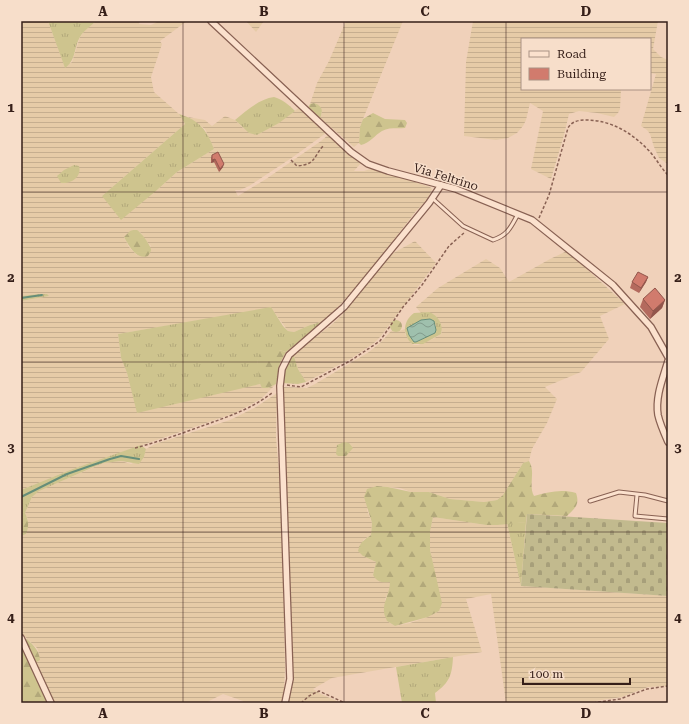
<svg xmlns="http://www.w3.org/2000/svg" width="689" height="724" font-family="'Roboto Serif',serif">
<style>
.farmland{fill:url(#farmland-rules);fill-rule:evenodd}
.grass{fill:url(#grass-tufts);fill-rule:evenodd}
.forest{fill:url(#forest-firs)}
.cemetery{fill:url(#cemetery-stones)}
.water{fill:url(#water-waves);stroke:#668e79}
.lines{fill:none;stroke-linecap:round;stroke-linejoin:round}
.stream{stroke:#668e79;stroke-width:2}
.service-casing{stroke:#886153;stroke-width:5}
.minor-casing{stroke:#886153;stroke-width:8}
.path{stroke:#886153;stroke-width:1.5;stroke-dasharray:3 2;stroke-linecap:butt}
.service{stroke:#fbe1cd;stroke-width:3}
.minor{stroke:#fbe1cd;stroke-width:5.5}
.wall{fill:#b46a5e}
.shaded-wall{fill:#92564c}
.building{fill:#d17b6d;stroke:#92564c}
.grid{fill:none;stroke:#361f19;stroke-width:1;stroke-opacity:0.55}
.labels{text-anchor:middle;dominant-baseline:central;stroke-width:3;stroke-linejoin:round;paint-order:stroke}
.street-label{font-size:12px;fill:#361f19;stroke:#f7deca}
.neatline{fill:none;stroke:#361f19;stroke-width:1.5}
.grid-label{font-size:13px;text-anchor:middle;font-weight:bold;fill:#361f19}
</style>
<defs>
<pattern id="farmland-rules" width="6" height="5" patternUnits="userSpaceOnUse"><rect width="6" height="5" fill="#e6cba7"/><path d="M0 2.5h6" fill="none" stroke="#c6ae8f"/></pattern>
<pattern id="grass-tufts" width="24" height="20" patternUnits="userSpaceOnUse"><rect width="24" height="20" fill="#cec48e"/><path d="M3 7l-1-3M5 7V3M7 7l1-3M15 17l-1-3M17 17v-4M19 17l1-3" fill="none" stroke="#b2a87a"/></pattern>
<pattern id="forest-firs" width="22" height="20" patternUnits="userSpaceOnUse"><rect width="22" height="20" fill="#cec48e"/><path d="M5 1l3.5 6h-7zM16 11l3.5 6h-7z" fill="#b2a87a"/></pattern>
<pattern id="cemetery-stones" width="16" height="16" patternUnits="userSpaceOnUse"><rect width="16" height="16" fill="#c2ba8e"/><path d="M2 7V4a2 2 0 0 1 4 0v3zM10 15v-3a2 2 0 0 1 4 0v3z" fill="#a79f7a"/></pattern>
<pattern id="water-waves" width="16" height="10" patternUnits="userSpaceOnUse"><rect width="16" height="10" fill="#9fc0ad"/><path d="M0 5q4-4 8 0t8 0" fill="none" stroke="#829b8c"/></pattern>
</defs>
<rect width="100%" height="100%" fill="#f0d1ba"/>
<g class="farmland">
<path d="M21,21H48L65,67L72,62L80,37L85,30L96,21H111V23L112,21H140L139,24L151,25L159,21H187L160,41L162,44L151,77L154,92L179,114L185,124L102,196L157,190L177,172L214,149L205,129L188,117L205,120L212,126L225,116L235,120L243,128L257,135L278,123L300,107L326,133L293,157L249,186L240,190H235L238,196L266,179L321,141L328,135L362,162L354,171H364L374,168L430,187L432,189L427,200L416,211L363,280L325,321L310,325L294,332L288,331L271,308L118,334L121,358L127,373L137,409L260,384L262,388H268L276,384L261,399L235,413L70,470L21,490V301L49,296L38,294L21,296ZM133,230H137L141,233L143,238L151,246L137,255L129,247L124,237Z"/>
<path d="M246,21H264L256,32Z"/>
<path d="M346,21H403L363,119L360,127L359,143L354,147L320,118L322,113L314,103L310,104L317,83L329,61Z"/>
<path d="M473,21H658L653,49L661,57L668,60V164L659,158L654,147L650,134L647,130L641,126L656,74L650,73V39H522V89H621L620,109L618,113L614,117L597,113L579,111L569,114L564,135L551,179L531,169L543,111L530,103L526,120L523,126L517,133L508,138L496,140L464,136L466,62Z"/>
<path d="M415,241L436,263L381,336L374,343L352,358L306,382L298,369L293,353L329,327L342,315L388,256Z"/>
<path d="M567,251L625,304L600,316L609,339L581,372L545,387L557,399L547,423L532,449L529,461L523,463L503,495L497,500L484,502L450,499L429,492H411L400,488L377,486L367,510L372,523L371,535L363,540V556L376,562L373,575L390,582V590L385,599L387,621L395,626L410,623L428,617L439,611L435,576L430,550V532L433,517L486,525H498L507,523L521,586L668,596V686L648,687L622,697L582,703H506L491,594L466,599L482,652L332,678L313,689L321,694L341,703H287L291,690L287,495L282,395L284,387L307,388L315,384L369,352L381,342L391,331H399L405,329V334L412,344L414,345H418L433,339L441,334L442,331L429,312L421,313L416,307L438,288L486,259L500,268L509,282L550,259Z"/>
<path d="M277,393L276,437L282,507L285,668L284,692L281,703H243V701L223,694L205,703H53L35,663L39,654L37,648L21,633V536L26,534L28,519L25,513L32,497L38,491L104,463L121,461L131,464L144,457L146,449L155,444L230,420L256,407Z"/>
</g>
<g class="grass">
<path d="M48,21H96C91,26 84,30 80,37C74,47 76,61 65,68Z"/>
<path d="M274,97C282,99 289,105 295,111L279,123L257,135L249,133L235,120C246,111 259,99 274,97Z"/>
<path d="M179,114C199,120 207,130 214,149L177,172L157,190L121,220L102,196L185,124Z"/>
<path d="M74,165L79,166C82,177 71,184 61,183L57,176L64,170Z"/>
<path d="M38,294H47L49,296L21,301V296Z"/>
<path d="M271,307L283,326L288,331L294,332L310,325L325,321L286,352L279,350L257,361L259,366L260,384L137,413L127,373L121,358L118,334Z"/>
<path d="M429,312C438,315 444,325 441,334L423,344H412C402,334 403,321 414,313ZM430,319L436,325L435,333L416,342L421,320Z"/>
<path d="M293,353L298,369L306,382L298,384L282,383L284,366Z"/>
<path d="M141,445L146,449L144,457L139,464L121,461L104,463L96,466L39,491L32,497L25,513H21V490L70,470Z"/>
<path d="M526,522L521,586L507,523Z"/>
<path d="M453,657C452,675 450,682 435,693L436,703H402L396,667Z"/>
</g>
<g class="forest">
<path d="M314,103C323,106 323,111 320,118L308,108L310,104Z"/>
<path d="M373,113L385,119L405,120L407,123L405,128C398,129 389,127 382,131C375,135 370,143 361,145L359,143L360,127L363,119Z"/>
<path d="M133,230C135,230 136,230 137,230C140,231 152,247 151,250C151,252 149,254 148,256C136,260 129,246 124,237L130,231Z"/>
<circle cx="396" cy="326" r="6"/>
<path d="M272,348L286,352L280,363L276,384L268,388H262C257,380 260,370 257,361L261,354Z"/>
<path d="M344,442L349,443L353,448L346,456H338L336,454L337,445Z"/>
<path d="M529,461C536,472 528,485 534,496C549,492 561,489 576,493C580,505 575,508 567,516L527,514L526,522L498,525H486L433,517L430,532V550L442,603L439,611L428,617L395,626L387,621C386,618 384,615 384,612C383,601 390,593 390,582C382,583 377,582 373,575L376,562L363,556L358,551C360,542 364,540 371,535L372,523L364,497L367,489L377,486L388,487L411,492H429L450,499L484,502L497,500L503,495L523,463Z"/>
<path d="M21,513H25C29,521 29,526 26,534L21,536Z"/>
<path d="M27,639C34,646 39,650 40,660L31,665L48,703H21V641Z"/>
</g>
<path class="cemetery" d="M527,514L668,523V596L521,586Z"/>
<path class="water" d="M430,319L434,321L436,330L435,333L416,342H414L409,335L407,328L421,320Z"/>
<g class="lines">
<g class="stream">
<path d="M21,298L42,295"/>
<path d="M21,497L67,474L110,459L121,456L139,459"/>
</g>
<defs>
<g id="service">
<path d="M432,198L463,226L493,240C508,235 511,227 518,214"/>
<path d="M637,495L635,516L668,519"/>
<path d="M590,501L619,492L645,495L668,501"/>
</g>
<g id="minor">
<path d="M211,21L351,152L368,164L388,171L456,189L532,220L613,285L651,327L668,357"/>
<path d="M668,361C663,378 655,397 658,415C660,424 664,433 668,442"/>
<path d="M21,638L51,703"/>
<path d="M285,703L290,679L280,386L282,369L289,355L344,307L429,203L441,185"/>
</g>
</defs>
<use href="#service" class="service-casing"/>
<use href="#minor" class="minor-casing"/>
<g class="path">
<path d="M291,160L297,166C316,164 312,159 323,146"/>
<path d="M539,218L549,195L568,128C572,121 579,120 586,120C612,120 634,134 651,153C657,160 661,168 668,175"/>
<path d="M287,385L301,387L350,361L380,341L403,307L422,285L449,246L465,232"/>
<path d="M135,448C158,442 180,434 202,426C227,417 252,409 273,392"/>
<path d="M301,703L309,696L319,691L345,703"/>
<path d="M593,703L620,699L647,689L668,686"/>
</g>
<use href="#service" class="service"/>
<use href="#minor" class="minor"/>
</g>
<g class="wall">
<path d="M212,155L223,167L219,172L214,162L211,163V158Z"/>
<path d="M648,277L646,282L639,293L630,288L632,282Z"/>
<path d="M643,299L665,300L662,308L650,319L640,307Z"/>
</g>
<g class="shaded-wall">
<path d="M215,159L214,162L211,163L212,160Z"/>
<path d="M224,164L223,167L219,172L220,169Z"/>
<path d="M648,277L646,282L639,293L641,288Z"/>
<path d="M665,300L662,308L650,319L653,311Z"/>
</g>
<g class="building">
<path d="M218,152L224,164L220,169L215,159L212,160V155Z"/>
<path d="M638,272L648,277L641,288L632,282Z"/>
<path d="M655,288L665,300L653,311L643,299Z"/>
</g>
<path class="grid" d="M183,21V703M344,21V703M506,21V703M21,192H668M21,362H668M21,532H668"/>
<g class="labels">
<g class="street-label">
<text transform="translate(446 177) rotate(17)">Via Feltrino</text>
</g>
</g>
<rect width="689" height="724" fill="none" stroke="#f7deca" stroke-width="44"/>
<rect x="521" y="38" width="130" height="52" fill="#f7deca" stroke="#aa9283"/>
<rect x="529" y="51" width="20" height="6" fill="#fbe1cd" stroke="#aa9283"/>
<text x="557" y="58" font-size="12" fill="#361f19">Road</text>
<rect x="529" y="68" width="20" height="12" fill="#d17b6d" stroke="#aa9283"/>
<text x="557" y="78" font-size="12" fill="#361f19">Building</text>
<path d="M523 678v6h107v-6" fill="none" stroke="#361f19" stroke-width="2"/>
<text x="529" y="678" font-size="12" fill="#361f19" stroke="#f7deca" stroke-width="3" paint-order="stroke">100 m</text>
<rect x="22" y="22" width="645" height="680" class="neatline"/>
<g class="grid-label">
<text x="103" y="16">A</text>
<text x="264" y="16">B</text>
<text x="425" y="16">C</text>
<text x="586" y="16">D</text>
<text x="11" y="112">1</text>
<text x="678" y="112">1</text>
<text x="11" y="282">2</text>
<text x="678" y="282">2</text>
<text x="11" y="452">3</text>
<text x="678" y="452">3</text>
<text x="11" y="622">4</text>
<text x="678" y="622">4</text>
<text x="103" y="718">A</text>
<text x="264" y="718">B</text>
<text x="425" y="718">C</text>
<text x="586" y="718">D</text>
</g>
</svg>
